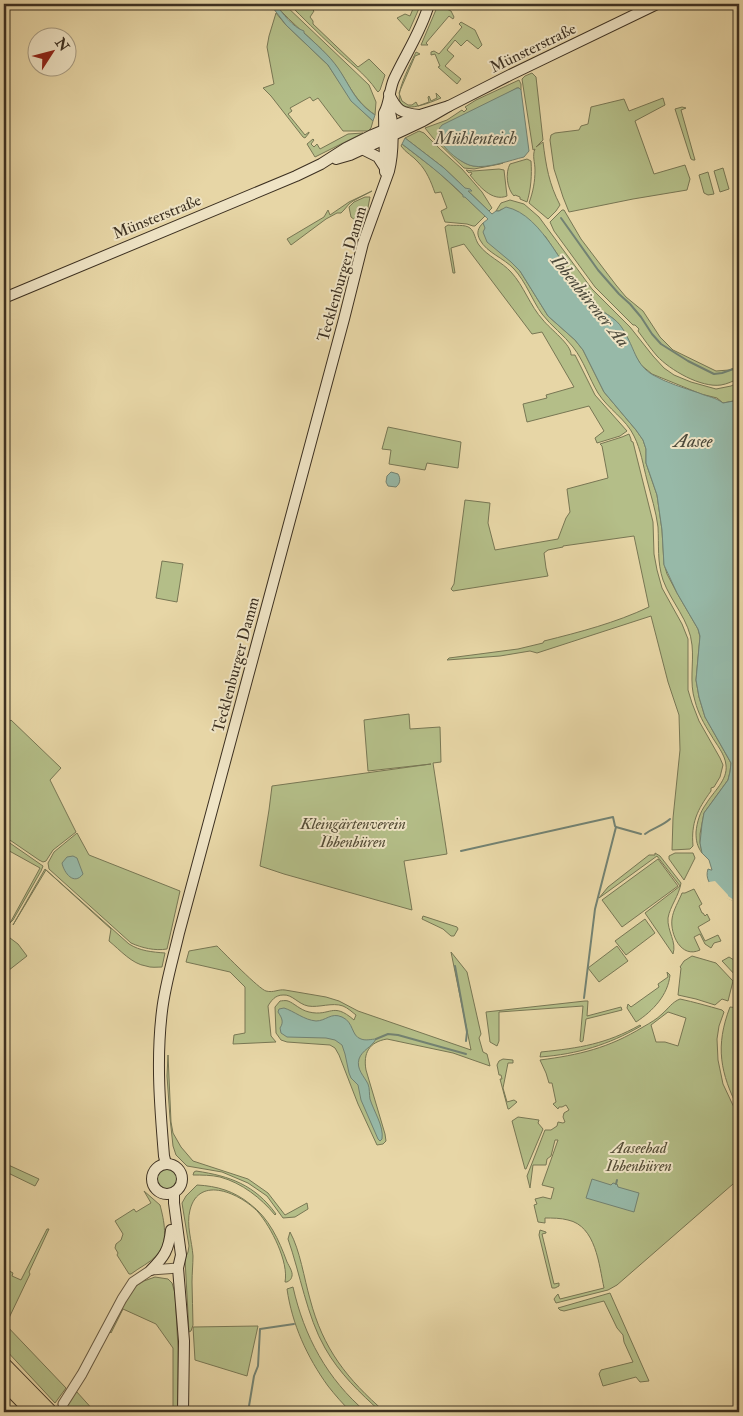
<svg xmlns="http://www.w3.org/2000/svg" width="743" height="1416" font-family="'IM FELL Double Pica',serif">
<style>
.green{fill:#b4be88;stroke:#787754;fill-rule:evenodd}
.water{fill:#97b9a8;stroke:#738272}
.pier{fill:#e7d6a6}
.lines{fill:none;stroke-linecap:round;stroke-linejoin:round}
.stream{stroke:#738272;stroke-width:2}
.tertiary-tunnel{stroke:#c5b58b;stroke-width:9;stroke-dasharray:9 4.5;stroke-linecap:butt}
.tertiary-casing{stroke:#675a42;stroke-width:11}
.secondary-casing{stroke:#3c3021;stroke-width:12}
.motorway-casing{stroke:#3c3021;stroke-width:16}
.tertiary{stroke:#efe4c5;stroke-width:9}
.secondary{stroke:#efe4c5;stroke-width:10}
.motorway{stroke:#e7d6a6;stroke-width:14}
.labels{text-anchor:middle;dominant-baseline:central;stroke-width:4;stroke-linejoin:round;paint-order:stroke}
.street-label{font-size:16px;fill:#3c3021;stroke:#efe4c5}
.park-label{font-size:16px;font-style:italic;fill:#544c36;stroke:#efe4c5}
.water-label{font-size:18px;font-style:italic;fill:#4e4b3c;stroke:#efe4c5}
</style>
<rect width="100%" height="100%" fill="#e7d6a6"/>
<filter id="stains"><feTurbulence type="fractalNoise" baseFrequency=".004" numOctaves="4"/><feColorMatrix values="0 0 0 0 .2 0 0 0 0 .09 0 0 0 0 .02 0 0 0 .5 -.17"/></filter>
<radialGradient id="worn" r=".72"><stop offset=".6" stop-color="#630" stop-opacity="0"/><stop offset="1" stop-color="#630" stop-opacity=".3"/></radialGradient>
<g class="green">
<path d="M275,4H284L369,85L376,102L375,115C351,98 349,81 332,61C315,40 292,25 275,4Z"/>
<path d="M289,4H307L314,11L310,17L313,21V24L358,67L369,59L385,75L380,90L378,92L377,91C365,73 348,62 333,47C318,33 303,18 289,4Z"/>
<path d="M415,4H421L409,31L397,18L405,14L410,16Z"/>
<path d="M438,5L451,11L454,17L453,19L449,16L426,43L428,45H421Z"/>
<path d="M276,13L286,25L328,65L352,101L373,121L371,128L368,131H343L318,98L313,101L310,97L290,108L292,111L288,114L305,135L309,132V133L305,138L303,137L271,96L263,88L274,84L267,47L269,36Z"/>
<path d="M461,22L475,30L482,45L478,49L467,40L461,46L455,40L447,50L454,56L445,66L461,79L457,84L438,67L440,66L435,54L431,55V52L434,51L439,54L462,27L459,24Z"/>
<path d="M416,52L420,54L415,56L399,93L402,101L408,105H412L416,102L418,106L429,102L428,97L429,96L431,101L437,98L436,93L441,98C379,125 400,86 416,52Z"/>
<path d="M532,73L536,77L543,140L536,147L543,142C546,166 549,184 560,205L556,211L548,219L529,203C533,192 535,182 535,170C535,162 532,156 535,149L533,150L522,79L525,76Z"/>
<path d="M519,80L521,84V90L519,88H517L508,93L441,143C450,151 462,165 474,166C483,167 493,164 503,163L500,164L474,169L464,168L433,138L425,128L447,120L462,110L464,112L467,109L465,107L476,100Z"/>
<path d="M663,98L665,105L635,121L654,174L685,165L690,179L687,190L633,199L569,212L563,197L554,169L550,140L551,135L555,133L579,130L581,126L588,124L591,107L624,99L629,111Z"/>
<path d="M682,107L686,108L681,110L695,160H693L691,159L675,109Z"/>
<path d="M419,131L424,133L440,149L462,169L482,192L492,208L489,211L444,168L405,138Z"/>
<path d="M363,133L315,157L307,144L313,139L314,140L311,144L314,147L317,144L320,149L348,134Z"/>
<path d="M402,144L437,171L482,213L485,216L475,226H473L467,224L445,222L441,211L447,208L441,192L435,193C431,182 427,171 418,162C413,156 406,153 401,146Z"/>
<path d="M527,159L531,161C532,175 531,189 527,202L520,199V197L515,195L514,196C507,189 505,173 510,164Z"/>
<path d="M723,168L729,189L720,192L714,171Z"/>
<path d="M499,169L504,170L507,196C492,202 479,186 470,175L472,174L471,172L469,173L466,170L473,171Z"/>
<path d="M708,172L714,194L708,195L704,193L699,175Z"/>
<path d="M372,191L353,201L349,204L344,210L341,213H337L326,219L291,245L287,239L324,217L328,210L330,215L349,202Z"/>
<path d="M365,197H370L366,218L362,221L355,220L351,217L349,207L354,202Z"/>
<path d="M510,200L524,204L539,217L592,289L630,327L653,356L664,368L674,375L691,382L716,389L731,386L739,382V400L723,403L717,398L701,394L652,374L641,365L632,350L626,334L615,320L589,301L545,236L502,209L499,211H496L501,203Z"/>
<path d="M562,210H564L581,239L616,285L626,297L643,311L660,337L673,350L716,371L729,370L739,366V378C734,381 727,384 721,385C701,388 670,370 657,356C650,348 644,339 638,331L639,329L635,325H633L595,287L554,231L550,222Z"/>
<path d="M483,223L511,262L520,271L548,316L575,340L583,350L604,392L636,430L643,440L646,449V463L657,495L662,530L664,564L667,574L677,593L698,629L700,637L696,680L699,697L705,717L731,763L730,772L728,780L704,813L700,834V842L702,853C697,846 696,841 696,832C697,822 700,812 706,804C713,792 728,780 726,765C725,754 716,744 711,735C704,724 698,713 695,701C689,682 694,664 692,645C690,621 671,602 663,580C657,562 659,545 658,527C656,511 651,496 647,480C643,465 641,450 634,436C626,419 608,409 598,393C589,378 584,361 573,347C564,335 551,326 542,314C532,300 526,282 514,269C504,258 487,253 480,240C476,233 478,228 483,223Z"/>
<path d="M448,225C454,226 465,224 470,228C475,232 475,240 479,245C487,256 502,262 511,272C524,286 530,306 543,320C550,329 572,345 571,355H575L595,395L627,431L620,436L597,443L595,438L604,431L589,406L527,422L523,404L547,398L546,395L574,387L542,332L532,334L464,244L451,248L455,273H453L445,227Z"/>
<path d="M388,427L461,442L458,468L427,463L425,470L389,464L391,450L382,449Z"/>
<path d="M629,434L631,439V441L633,442L653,522L654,554L657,570L662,588L682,624L688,639V690L692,703L699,721L720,758L723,765L720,777L714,787L711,788V791C697,810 691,823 693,846L690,849L672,850L673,818L680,750L679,715L668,682L651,616L537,653L530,651L500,656L447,660L449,658L518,649L543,643L544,641C580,632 615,623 649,607L634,536L563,546V547L548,550L544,553L546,568L548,576L453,591L451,589L454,584L465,500L490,503L488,523L495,550L558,539L566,518L570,512L567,489L608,478L602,446L600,444L622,437Z"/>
<path d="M162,561L183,564L177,602L156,598Z"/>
<path d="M409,714L410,729L440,727L441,762L433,763L447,854L404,861L412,910L284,874L260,866L269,810L272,786L431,764L368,771L364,720Z"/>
<path d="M11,720L61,768L50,780L76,832L53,850L46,861L43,862L39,860L4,836V726Z"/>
<path d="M77,833L89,855L180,891L167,949C155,951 142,948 131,943L49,869L48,863L54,852Z"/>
<path d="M4,839L43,866L41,871L13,920L10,923L40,868L4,848Z"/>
<path d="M655,853L660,856L681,883C679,896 670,906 668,918C667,931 677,942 673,954L645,913L680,886L657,856L599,898L608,887L649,855H655Z"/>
<path d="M675,853H693L695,858L684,880L669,859V856Z"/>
<path d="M658,859L678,886L622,927L602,900Z"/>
<path d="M45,869L129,944C140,951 152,952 165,953L162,967C157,967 151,968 146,966C132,964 120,950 109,941L111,929L46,870L13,925Z"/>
<path d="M694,889L702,904L699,906L702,913H703L705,916L707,914L710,920L698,927L705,941L718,935L721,941L714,943L711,948L705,944L700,934L694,937L700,950C681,959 670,934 672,919C673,910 679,901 682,893H685Z"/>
<path d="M423,916L457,927L458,929L454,936H451L443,929L422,919Z"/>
<path d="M645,919L655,933L626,955L615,941Z"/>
<path d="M6,935L18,944L27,956L4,974V936Z"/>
<path d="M217,946C225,954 259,989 266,991C274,993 278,989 285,990L326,997L339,1001L358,1011L471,1050L451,952L467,972L481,1034L479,1038L483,1052L487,1054L490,1066L453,1053L387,1039C369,1042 363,1053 366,1070L385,1134L386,1141L383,1144L377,1145L358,1104L339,1055L335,1048L330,1045L287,1042L281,1040L276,1033L275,1007L280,1001C281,1001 286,1000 288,1001C294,1003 300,1010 309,1012C331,1017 332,1001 354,1020L356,1015C352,1012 348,1008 343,1006C332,1002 319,1008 308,1006C298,1004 292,994 283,995C275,995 271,1001 268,1006L271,1036L276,1042L233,1044L234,1035L245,1033V987L230,972L186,962L189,951Z"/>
<path d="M617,946L628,961L599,982L588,968Z"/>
<path d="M692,956L716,963L733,981L728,1001L722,999L715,1005L696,999L678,995L681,968L680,967L684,961Z"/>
<path d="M729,957L739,963V975L737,977L723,962L722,961Z"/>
<path d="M667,972L670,975C668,995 653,1011 636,1022L627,1008L628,1004L631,1007L659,987L658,984L668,977Z"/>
<path d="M680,999C694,1002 708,1006 722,1010L724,1012L719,1026L717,1039L718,1060L723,1084L739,1118V1197L733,1184L617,1285L608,1290L556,1303L554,1299L557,1295L558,1294L560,1299L604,1288C599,1265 596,1226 568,1220C561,1218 552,1218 545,1218V1223L538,1222L534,1205L537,1204L535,1199L543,1197L551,1199L554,1188L542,1185L558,1140H555L551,1156L547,1159L546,1165H533L530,1188L527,1176L545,1130H551L557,1126L558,1122L563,1123L565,1122L563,1117L564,1113L569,1110L566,1105L562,1107H559L558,1109L553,1104L556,1102L552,1083H549L546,1073L540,1060C579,1055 609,1048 643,1027C650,1023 657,1019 662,1014C668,1009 672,1002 680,999ZM668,1012L686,1018L678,1046L665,1042H656L651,1025Z"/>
<path d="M585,1001H588L587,1016L621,1007L622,1010L586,1019L583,1041L581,1042L580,1041L583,1006L499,1012V1041L497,1046L490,1042L486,1012Z"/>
<path d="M730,1007L739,1008L735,1019L737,1060L739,1069V1110C720,1073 715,1046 730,1007Z"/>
<path d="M640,1025L641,1026C608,1045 578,1054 540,1057L541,1052C580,1048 606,1044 640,1025Z"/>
<path d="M168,1055L171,1122L173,1133L181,1147L193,1161L248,1179L268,1193L285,1215L307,1203L308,1209L295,1217L283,1218L267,1196L248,1183L222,1172L187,1166L176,1155L173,1146L170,1118L167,1076Z"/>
<path d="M503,1059L513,1060V1063H508L503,1088L507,1102L514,1100L517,1102L509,1109H508L500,1079H502L501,1075H499L497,1065L499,1061Z"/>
<path d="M518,1117L539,1120L538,1123L543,1129L526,1169H525L512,1121Z"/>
<path d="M4,1163L39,1179L35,1186L4,1171Z"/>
<circle cx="167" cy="1180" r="11"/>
<path d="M196,1171C230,1176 255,1185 276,1214L275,1215C261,1198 242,1183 220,1177C211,1175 202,1175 193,1175L194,1172Z"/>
<path d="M197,1185C217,1186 234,1191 250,1204C269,1218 279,1240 287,1262C289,1266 293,1272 292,1276C291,1280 290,1280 287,1282H285C289,1262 271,1227 258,1212C241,1194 199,1174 190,1210C186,1225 192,1241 193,1256C193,1264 192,1274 192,1282C192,1296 193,1311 193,1325L191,1331L189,1332L185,1259L188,1252L189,1246L182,1203L186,1196Z"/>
<path d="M144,1191L160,1205C164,1220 169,1242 157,1255C150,1263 140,1267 131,1274H129L117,1255L118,1253L115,1248L116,1244L121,1240L123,1234L115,1221L134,1209L136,1212L151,1203Z"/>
<path d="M47,1229H49L29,1272L30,1274L8,1320L4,1319V1268L13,1273L12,1276L21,1280Z"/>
<path d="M540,1230L546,1232V1233L542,1234L554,1284L559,1283V1286L555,1288H552L539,1235Z"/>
<path d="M290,1232C300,1250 304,1278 310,1299C323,1349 347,1379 385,1412H381C360,1393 339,1373 325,1348C307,1317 300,1273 288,1239Z"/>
<path d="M155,1277L168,1279L172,1283L175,1293L178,1348V1412H173V1348L156,1324L123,1309L111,1333L109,1331L133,1288L144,1281Z"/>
<path d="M293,1287C304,1336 327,1379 366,1412H351C343,1404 335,1395 328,1386C307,1357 292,1324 287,1289Z"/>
<path d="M610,1293L649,1381L640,1382L636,1377L603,1386L599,1374L601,1370L633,1362L624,1342L623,1335L617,1328L604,1301L564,1311L560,1310L558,1308Z"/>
<path d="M4,1323L66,1388L55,1403L4,1348Z"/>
<path d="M258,1326L247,1376L195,1360L193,1327Z"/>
<path d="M76,1391L95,1412H63Z"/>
</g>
<g class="water">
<path d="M270,4H275C283,13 292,27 304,31V33C316,44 329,55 338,68C351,87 354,101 375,115L373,121L351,101L328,65L286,25Z"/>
<path d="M517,88H519L521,90L529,151L524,157C511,160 487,169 473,166C460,164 428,139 442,125Z"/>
<path d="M405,138L444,168L465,188L470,189L472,191H468L492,214L496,211H499L506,207C544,215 565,275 590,302C597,310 607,313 615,320C619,323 624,330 626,335C635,350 636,365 653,375C667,383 684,388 699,393C708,397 715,397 723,403L739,400V904C727,897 702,887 708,869L711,870H712L709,860L702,853L700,843L702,824L704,813L728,780L730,772L731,763L705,717L699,697L696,680L700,636L698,629L677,593L664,565L662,530L657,495L646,463V449L643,440L636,430L604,392L583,350L575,340L548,316L520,271L511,262L487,242L483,232L485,228L483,223L488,219L465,197H463V195C444,176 423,160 402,144Z"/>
<path d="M391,472L398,474C401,479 400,484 396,487L388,486L386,482L387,476Z"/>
<path d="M73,856L77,858L83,874C74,886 64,873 62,863L67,857Z"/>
<path d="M284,1008C294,1011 304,1020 316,1021C326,1021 331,1012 342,1017C354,1022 351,1036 361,1039C366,1041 372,1039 376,1039C372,1047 362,1050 359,1059C356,1069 364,1076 368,1084C370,1089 369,1094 370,1099C374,1112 384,1126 382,1139L380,1141L378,1139L361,1100L358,1085L351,1078L349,1073L345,1054L342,1045L335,1040L326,1038L287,1037L281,1033L280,1028C284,1022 282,1018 278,1012L279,1009Z"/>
<path d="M739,1008V1069L737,1060L735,1019Z"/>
<path d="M592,1179L611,1185L613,1183L617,1184L618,1187L639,1193L634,1212L586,1198Z"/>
</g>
<path class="pier" d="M715,881L728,895V896L734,900L737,895L739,896V904L726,898L724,899L715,892L708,885L709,882Z"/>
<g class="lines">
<g class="stream">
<path d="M561,218L598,270L619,294L630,304L641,317L652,334L661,344L688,361L714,374L722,373L739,367"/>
<path d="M645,834C654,827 661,827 670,819"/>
<path d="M461,851L613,817L615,826L616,827L641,834"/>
<path d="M455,966L467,1032L466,1041"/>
<path d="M584,998L595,909L616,827"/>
<path d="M376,1039L388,1034L398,1035L466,1054"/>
<path d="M616,1184L617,1180"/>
<path d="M248,1412L254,1376L258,1366L260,1329L294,1324"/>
</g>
<path class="tertiary-tunnel" d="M57,1412L63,1404"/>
<defs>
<path id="tertiary" d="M63,1404L82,1374L122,1299L133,1282L151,1270L178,1268"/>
<g id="secondary">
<path d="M389,94C397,111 401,113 419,115"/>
<path d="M362,149L378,157L385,168"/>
<path d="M336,159L350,155L404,130L423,121L449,106L510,75L657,4"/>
<path d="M385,172L384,113C390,103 389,90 394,79C405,55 422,30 429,4"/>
<path d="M4,298L296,176L321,164L346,148L372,135L420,115L449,106"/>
<path d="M166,1164L164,1156C160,1108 156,1060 162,1011C165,985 173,959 179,933L344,319L363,243L389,171C393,155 395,121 388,107"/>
<circle cx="167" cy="1179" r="15"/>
<path d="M174,1193V1203L181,1255L178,1268L184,1341L183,1412"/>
<path d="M151,1270C164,1257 169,1250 171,1230"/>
</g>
<g id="motorway">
<path d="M4,1365L50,1412"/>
<path d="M4,1382L33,1412"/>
</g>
</defs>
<use href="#tertiary" class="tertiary-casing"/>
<use href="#secondary" class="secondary-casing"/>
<use href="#motorway" class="motorway-casing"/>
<use href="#tertiary" class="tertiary"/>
<use href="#secondary" class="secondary"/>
<use href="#motorway" class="motorway"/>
</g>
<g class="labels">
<g class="street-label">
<text transform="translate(533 48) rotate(-26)">Münsterstraße</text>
<text transform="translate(157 217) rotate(-22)">Münsterstraße</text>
<text transform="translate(342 274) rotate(-74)">Tecklenburger Damm</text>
<text transform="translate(236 665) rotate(-75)">Tecklenburger Damm</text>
</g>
<g class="park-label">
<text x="353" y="824">Kleingärtenverein<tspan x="353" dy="18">Ibbenbüren</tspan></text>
<text x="639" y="1148">Aaseebad<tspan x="639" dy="18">Ibbenbüren</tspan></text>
</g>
<g class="water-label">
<text x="476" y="138">Mühlenteich</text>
<text transform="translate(590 301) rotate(51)">Ibbenbürener Aa</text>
<text x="693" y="441">Aasee</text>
</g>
</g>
<rect width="743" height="1416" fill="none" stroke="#e7d6a6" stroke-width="20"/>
<rect x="5" y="5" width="733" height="1406" fill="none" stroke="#3c3021" stroke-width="2.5"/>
<rect x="10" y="10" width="723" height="1396" fill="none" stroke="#3c3021"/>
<g transform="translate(52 52) rotate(54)"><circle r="24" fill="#efe4c5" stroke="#a79c83"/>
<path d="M0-4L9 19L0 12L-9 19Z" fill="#8f2418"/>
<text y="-8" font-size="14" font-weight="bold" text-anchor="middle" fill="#3c3021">N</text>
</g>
<rect width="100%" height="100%" filter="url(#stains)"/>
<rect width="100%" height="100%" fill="url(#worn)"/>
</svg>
